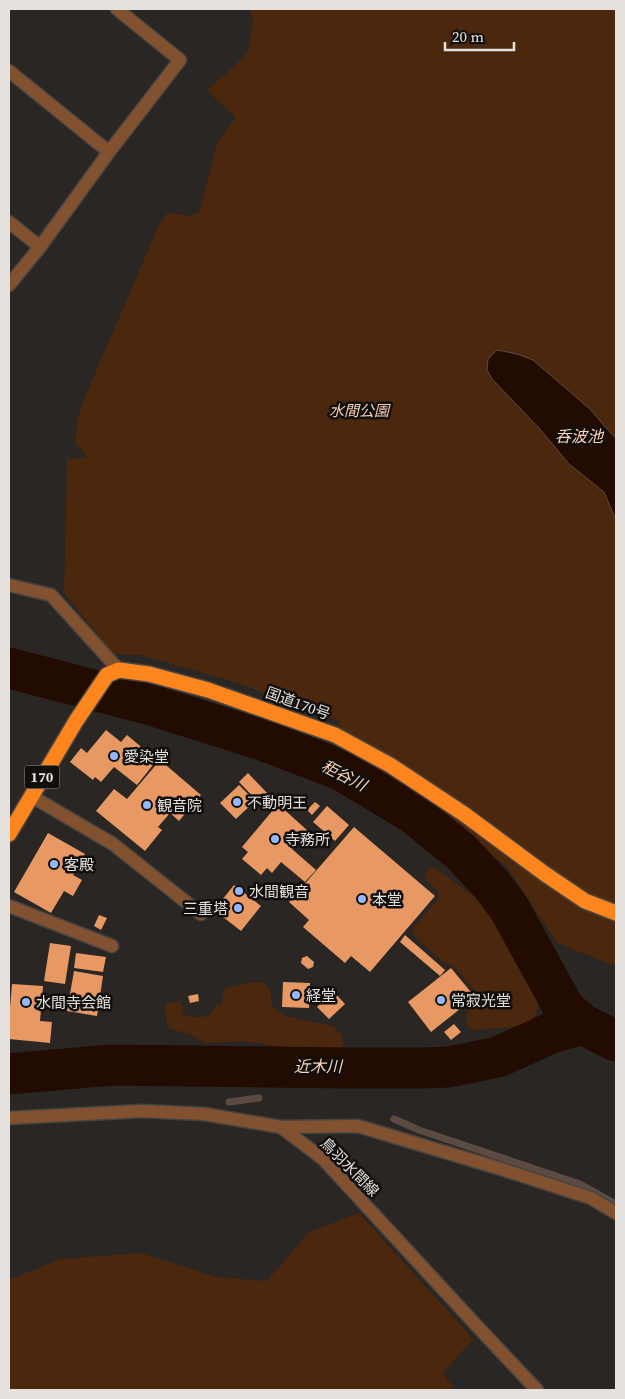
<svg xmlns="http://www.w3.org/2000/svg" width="625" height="1399" font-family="'Source Serif 4','Noto Sans JP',serif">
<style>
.green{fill:#4b270d}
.water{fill:#220b00;stroke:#5c4b43}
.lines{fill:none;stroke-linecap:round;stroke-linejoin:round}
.stream{stroke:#5c4b43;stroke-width:7}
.river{stroke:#220b00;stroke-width:41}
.building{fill:#e79863}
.minor-casing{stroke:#484441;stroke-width:15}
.highway-casing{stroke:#484441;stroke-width:18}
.minor{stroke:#815130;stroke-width:12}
.highway{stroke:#fd851e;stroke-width:15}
.poi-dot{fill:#94b7fd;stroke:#110f0e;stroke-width:2}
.labels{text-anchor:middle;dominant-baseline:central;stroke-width:5;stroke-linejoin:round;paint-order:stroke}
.shield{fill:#110f0e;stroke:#a5a2a0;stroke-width:1}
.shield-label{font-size:14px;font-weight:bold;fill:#e4e1df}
.park-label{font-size:15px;font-style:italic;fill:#f7cdb3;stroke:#110f0e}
.street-label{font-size:15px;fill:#e4e1df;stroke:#110f0e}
.poi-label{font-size:15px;fill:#e4e1df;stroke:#110f0e;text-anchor:start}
.water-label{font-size:16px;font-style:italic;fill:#fdd3b9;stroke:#110f0e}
</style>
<rect width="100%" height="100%" fill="#2a2623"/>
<g class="green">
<path d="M250,9H616V966L557,943L506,865L359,770L338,721L238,683L141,655L113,654L64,593L67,459L87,457L75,442L78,417L87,392L159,225L167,213L190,216L199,212L218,141L236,117L206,90L228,72L248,52L253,21Z"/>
<path d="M429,868H435L498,914L506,924L538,1001C539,1011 532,1022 523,1026L471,1030L466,1025L468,1007L477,999L478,995L453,965L445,964L413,935V927L439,899L437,890L427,881L424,874Z"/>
<path d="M265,982L270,990L272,1007L285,1016L333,1026L342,1035L343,1047L326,1053L243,1041L205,1043L190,1034L170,1029L167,1025L165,1006L169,1002H179L182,1005L183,1014C189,1018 205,1019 211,1013C213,1011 214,1008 216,1005L221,1004C224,998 222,993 226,988L248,983Z"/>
<path d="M359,1213L473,1339L443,1373L455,1390H9V1280L60,1259L141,1253L216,1277L267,1281L309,1232Z"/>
</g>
<path class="water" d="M497,350L517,354L533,360L591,410L606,428L616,438V520L604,492L569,464L539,428L492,379L487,370L488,359Z"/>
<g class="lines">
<g class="stream">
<path d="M229,1102L259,1098"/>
<path d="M394,1119L419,1130L580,1184L616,1204"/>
</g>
<g class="river">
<path d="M9,668L151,705L262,740L341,770L414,814L461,852L491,884L509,908L564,1008L582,1024L616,1041"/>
<path d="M9,1074L111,1065L345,1068H423L449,1067L498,1057L551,1033L582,1024"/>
</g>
</g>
<g class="building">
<path d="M106,730L121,742L127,735L157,760L137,785L114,767L101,782L95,777L93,780L70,762L81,748L87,753Z"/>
<path d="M160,760L201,795L179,821L170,813L158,827L162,830L145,851L96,811L114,789L127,799Z"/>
<path d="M248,773L268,794L259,803L239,782Z"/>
<path d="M239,785L255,801L236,819L220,803Z"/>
<path d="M315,802L320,806L312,815L307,810Z"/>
<path d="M278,804L308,831L292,849L316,870L305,882L281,862L272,873L267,868L261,875L242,859L248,852L242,847Z"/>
<path d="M327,806L349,825L335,841L313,822Z"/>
<path d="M354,827L435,896L370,972L351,956L345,963L303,927L309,920L289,902Z"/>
<path d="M48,833L85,854L73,875L82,880L73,896L64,891L51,913L14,892Z"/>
<path d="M234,885L261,906L241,931L214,910Z"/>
<path d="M99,915L107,918L101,930L94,926Z"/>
<path d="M405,935L445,970L440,976L400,942Z"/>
<path d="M50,943L71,946L65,984L44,981Z"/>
<path d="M76,953L106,957L103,972L74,968Z"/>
<path d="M307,956L314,962L313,967L308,969L301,963L302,958Z"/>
<path d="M451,968L475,997L431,1032L408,1002Z"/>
<path d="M74,971L103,976L97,1016L67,1011Z"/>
<path d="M283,982L310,983L309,1008L282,1007Z"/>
<path d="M12,984L43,986L40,1021L52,1022L50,1043L9,1039V1019Z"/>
<path d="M333,991L345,1004L329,1019L317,1007Z"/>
<path d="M489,992L493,997L487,1001L484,997Z"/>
<path d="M198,994L199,1001L190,1003L188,996Z"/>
<path d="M454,1024L461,1032L451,1040L444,1032Z"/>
</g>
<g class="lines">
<defs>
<g id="minor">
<path d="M9,71L109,152"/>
<path d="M9,222L40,247"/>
<path d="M9,285L40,247L109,152L180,60L117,9"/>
<path d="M9,585L51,595L119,670"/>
<path d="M31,796L113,844L201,914"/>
<path d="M9,906L112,946"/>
<path d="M9,1118L142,1111L204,1114L281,1127L323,1159L476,1325L537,1390"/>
<path d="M281,1127L358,1126L498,1168L591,1198L616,1213"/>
</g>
<path id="highway" d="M9,834L76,721L107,675L119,670L149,674L208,690L335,735L390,765L464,814L545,874L585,901L616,913"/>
</defs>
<use href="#minor" class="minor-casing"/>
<use href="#highway" class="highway-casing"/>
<use href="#minor" class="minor"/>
<use href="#highway" class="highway"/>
</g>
<g class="poi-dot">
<circle cx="114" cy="756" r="5"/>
<circle cx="237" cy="802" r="5"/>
<circle cx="147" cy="805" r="5"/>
<circle cx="275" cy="839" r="5"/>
<circle cx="54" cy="864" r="5"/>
<circle cx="239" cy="891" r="5"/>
<circle cx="362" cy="899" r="5"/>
<circle cx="238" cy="908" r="5"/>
<circle cx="296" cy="995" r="5"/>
<circle cx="441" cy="1000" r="5"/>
<circle cx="26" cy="1002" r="5"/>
</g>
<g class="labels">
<rect class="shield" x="24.5" y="765.5" width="35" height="23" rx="4"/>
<g class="shield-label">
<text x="42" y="777">170</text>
</g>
<g class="park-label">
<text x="359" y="410">水間公園</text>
</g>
<g class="street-label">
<text transform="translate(298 703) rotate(20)">国道170号</text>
<text transform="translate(350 1167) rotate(45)">鳥羽水間線</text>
</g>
<g class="poi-label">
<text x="124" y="756">愛染堂</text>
<text x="247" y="802">不動明王</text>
<text x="157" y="805">観音院</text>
<text x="285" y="839">寺務所</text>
<text x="64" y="864">客殿</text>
<text x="249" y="891">水間観音</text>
<text x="372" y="899">本堂</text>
<text x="228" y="908" text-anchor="end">三重塔</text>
<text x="306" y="995">経堂</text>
<text x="451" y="1000">常寂光堂</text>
<text x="36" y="1002">水間寺会館</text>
</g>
<g class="water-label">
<text x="579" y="436">呑波池</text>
<text transform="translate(344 775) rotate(27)">秬谷川</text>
<text x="318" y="1066">近木川</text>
</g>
</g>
<rect width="625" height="1399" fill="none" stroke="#e4e1df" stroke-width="20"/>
<path d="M445 42v8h69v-8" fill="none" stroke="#e4e1df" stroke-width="2.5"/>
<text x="452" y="42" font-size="15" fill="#e4e1df" stroke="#110f0e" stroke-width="4" paint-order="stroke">20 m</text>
</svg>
